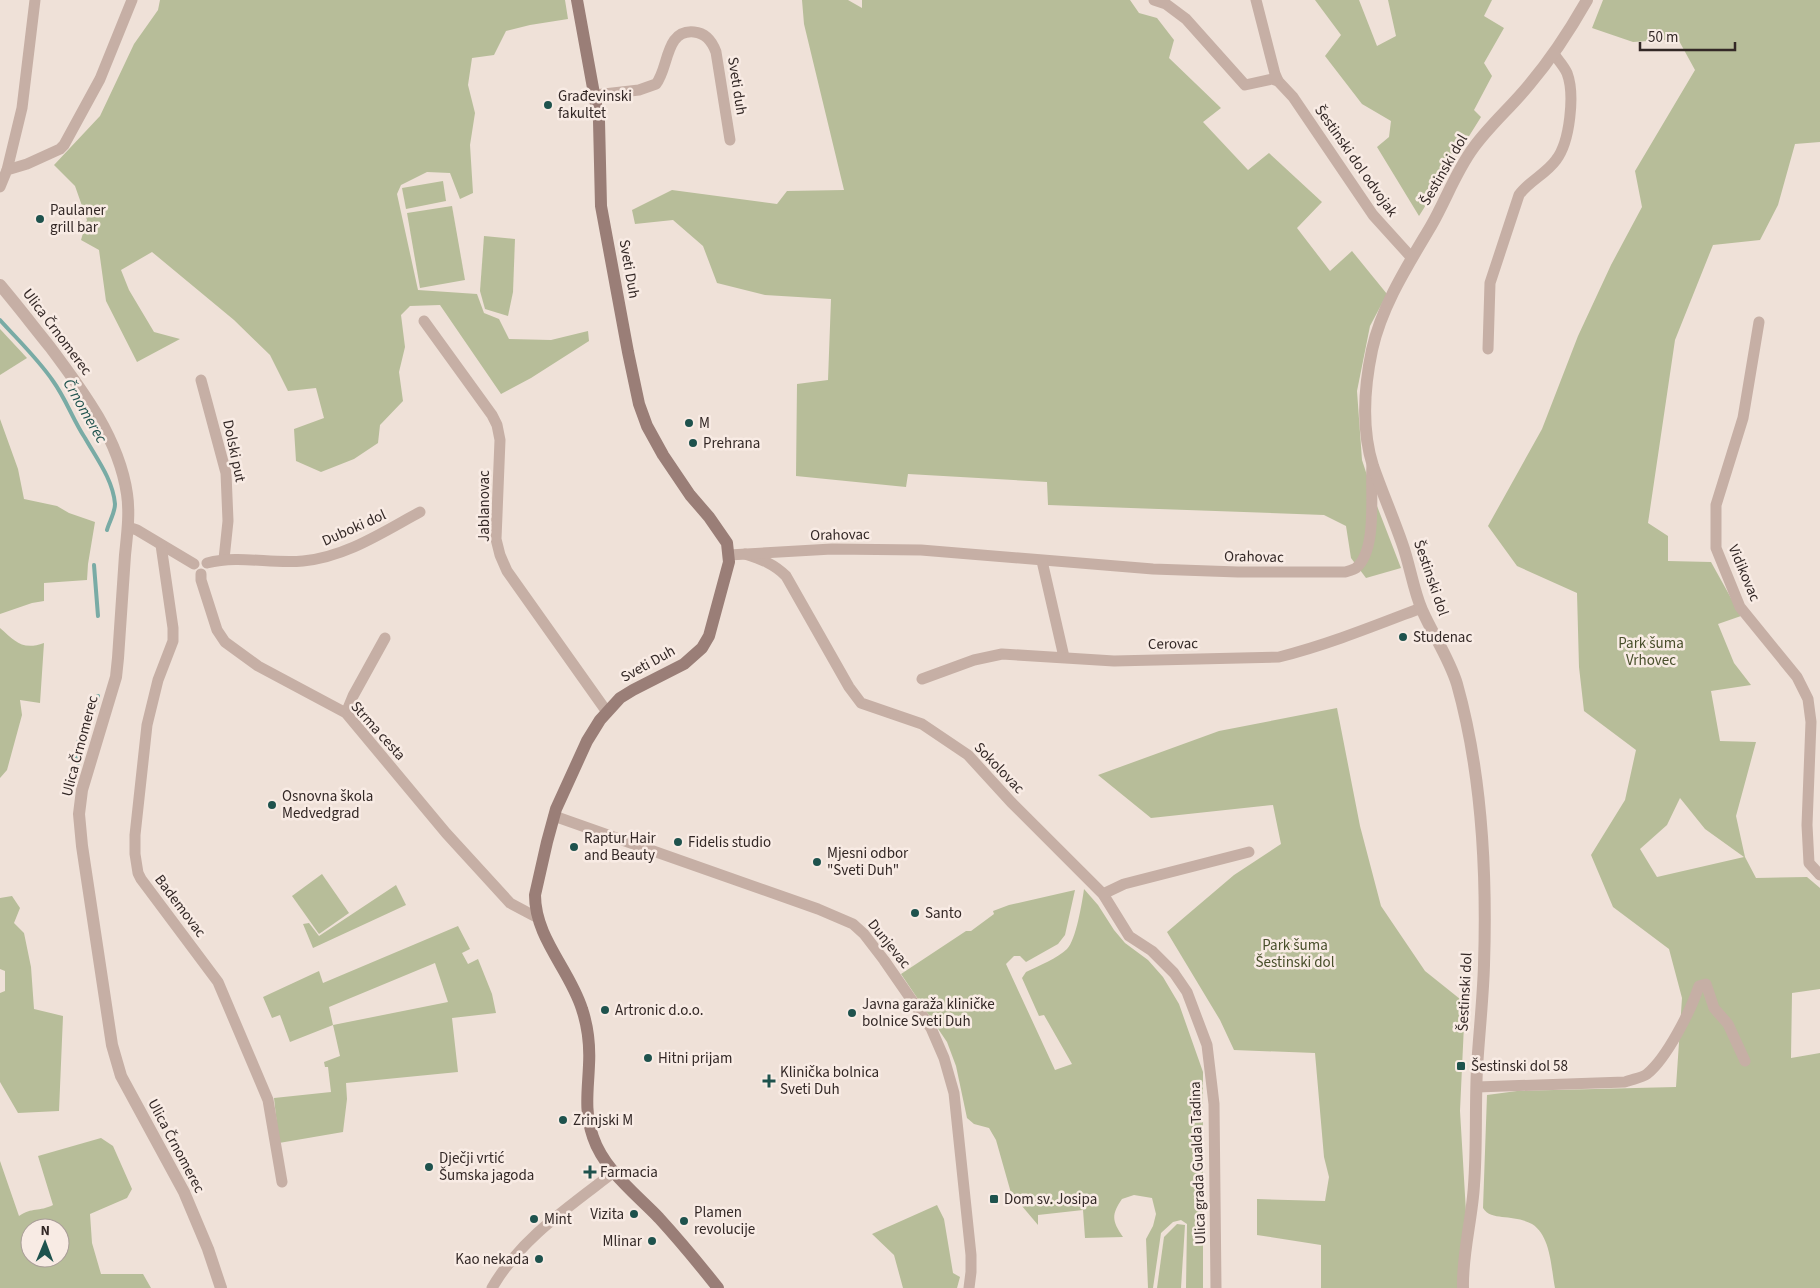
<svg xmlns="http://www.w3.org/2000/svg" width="1820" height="1288" font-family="'Source Sans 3',sans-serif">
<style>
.green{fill:#b7bd99;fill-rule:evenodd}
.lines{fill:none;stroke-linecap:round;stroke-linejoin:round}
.stream{stroke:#79aba5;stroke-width:4}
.minor{stroke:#c6afa5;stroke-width:11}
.tertiary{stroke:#c6afa5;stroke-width:12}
.secondary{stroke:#9a7e77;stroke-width:12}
.poi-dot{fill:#1e524d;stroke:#f8ebe4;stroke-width:2}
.labels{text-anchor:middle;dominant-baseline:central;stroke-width:5;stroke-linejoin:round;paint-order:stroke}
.street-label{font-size:15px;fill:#332826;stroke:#f8ebe4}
.poi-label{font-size:15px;fill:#332826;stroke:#f8ebe4;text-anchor:start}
.park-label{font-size:15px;fill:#484f2b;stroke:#f8ebe4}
.water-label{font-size:16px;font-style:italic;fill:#1e524d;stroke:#f8ebe4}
</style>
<rect width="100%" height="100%" fill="#efe1d8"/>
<g class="green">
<path d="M160,0H565L568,19L530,25L506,31L494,55L472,58L468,85L475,113L470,145L473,193L460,199L450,173L427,172L401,185L397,194L418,290L477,294L484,313L499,319L509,339L551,340L588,331L589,341L531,378L501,394L440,305L410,306L401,315L405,347L399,372L403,401L380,425L378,443L354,459L321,472L296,461L294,429L324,418L316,388L288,391L270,355L234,320L152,252L121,270L129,290L154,332L180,339L137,362L106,301L99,250L81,240L87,220L75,186L54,165L100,116L134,44L158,10Z"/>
<path d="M802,0H848L862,8V0H1130L1139,13L1157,18L1174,40L1169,58L1221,108L1203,122L1248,170L1269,153L1322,202L1297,228L1330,271L1352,251L1387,294L1370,326L1357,391L1362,460L1377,506L1401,568L1366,578L1351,558L1346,526L1324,515L1048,505L1047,482L908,474L906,487L796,476L797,384L828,380L831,299L765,295L717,283L703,246L673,220L635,224L632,210L672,190L777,204L787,191L844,190L804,24Z"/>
<path d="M1315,0H1359L1377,46L1396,36L1388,0H1492L1484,16L1504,28L1484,63L1492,76L1474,110L1481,117L1419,216L1377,147L1389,137L1391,121L1362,104L1325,56L1341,35Z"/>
<path d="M1603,0H1820V142L1795,144L1778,205L1760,240L1713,245L1675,340L1648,523L1668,536V561L1711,562L1741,616L1718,624L1734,663L1751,685L1711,691L1720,741L1756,742L1736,816L1745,857L1756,878L1807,877L1820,888V989L1792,993L1791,1058L1820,1053V1288H1555C1551,1268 1551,1236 1532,1224C1523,1219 1512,1218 1502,1217C1495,1216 1487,1215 1483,1208L1487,1095L1517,1091L1676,1087L1682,998L1669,949L1613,907L1591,855L1625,800L1636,750L1584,711L1579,667L1577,593L1517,566L1488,526L1542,429L1578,336L1611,265L1642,207L1635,171L1695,70L1678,39L1633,42L1592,28ZM1680,798L1705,829L1744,857L1657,877L1640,849L1667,825Z"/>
<path d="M443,181L446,201L406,209L402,188Z"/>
<path d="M452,206L465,280L420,288L407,213Z"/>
<path d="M484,236L515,239L513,292L508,316L485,309L480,291Z"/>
<path d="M0,329L27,358L0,375Z"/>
<path d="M0,419L18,469L24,499L57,506L69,513L95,522L88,564L87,580L44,583V601L32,603L0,614Z"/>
<path d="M0,628C15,641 22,651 44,643L40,703L20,700L22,715L7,770L0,778Z"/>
<path d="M1337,708L1360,826L1381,906L1425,971L1465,1003L1460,1111L1466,1212L1457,1288H1321V1245L1257,1235V1199L1325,1201L1329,1177L1324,1157L1315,1053L1234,1050L1220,1020L1167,932L1234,875L1281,844L1273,805L1151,818L1098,775L1219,731Z"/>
<path d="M322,874L349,913L319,934L292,896Z"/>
<path d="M396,885L406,905L313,948L303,924L309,923L319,936Z"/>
<path d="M1084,889L1098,905L1114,930L1125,943L1148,960L1163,977L1179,1004L1203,1072V1288H1186L1187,1224L1181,1220L1173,1222L1161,1233L1153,1288H1148L1146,1239L1153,1226L1156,1214L1152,1198L1134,1195L1122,1199C1111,1215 1112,1221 1123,1237L1085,1238L1083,1210L1038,1215V1225L1011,1193L996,1140L989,1128L974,1124L967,1118L956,1066L947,1042L901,974L966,931H971L994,914L993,911L1009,905L1075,890L1065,935L1058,944L1026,962L1020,956H1014L1006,964L1055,1070L1072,1064L1044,1015L1039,1016L1022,978L1026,972C1038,966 1058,958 1067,949C1076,940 1082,903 1084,889Z"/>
<path d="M12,896L20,908L14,923L24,933L31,967L34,1009L63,1016L59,1111L18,1113L0,1082V993L5,991V971L0,969V898Z"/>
<path d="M458,926L470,949L462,953L468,964L478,959L492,994L496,1013L452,1018L458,1072L346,1083L347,1099L343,1132L279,1143L274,1098L331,1092L328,1067H325L324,1062L340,1056L333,1025L290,1042L280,1015L272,1018L263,997L319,971L323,983ZM435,963L448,1002L333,1025L329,1007Z"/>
<path d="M101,1138L113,1146L132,1189L127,1198L90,1214L92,1243L101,1274H143L151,1288H0V1161L19,1216C32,1207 39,1212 53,1205L38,1156ZM30,1228H60V1258H30Z"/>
<path d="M937,1205L944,1219L953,1273L960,1277L957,1288H903L894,1255L872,1234Z"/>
<path d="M1177,1224L1185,1225L1181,1288H1157L1164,1237Z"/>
</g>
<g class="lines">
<g class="stream">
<path d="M0,320C18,340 38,359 53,381C66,399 73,420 85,438C97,459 113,480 115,504C115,513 109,522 107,530"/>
<path d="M94,565L98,616"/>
<path d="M78,763C70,739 95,719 98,696"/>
</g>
<g class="minor">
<path d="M1154,0L1166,4L1186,19L1245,85L1272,79L1278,81L1293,97L1373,215L1411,257"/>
<path d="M1256,0L1275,74L1278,81"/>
<path d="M595,95L639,90L656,84C669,68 665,29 694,32C706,33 712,41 716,52L730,140"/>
<path d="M7,170L22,108L35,0"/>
<path d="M0,187L7,170L27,164L60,149L64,145L100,79L132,0"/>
<path d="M424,321L492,415L497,425L500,440L496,539L500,555L507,571L607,712"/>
<path d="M1759,322L1743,418L1716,505V548L1740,607L1797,677L1808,699L1811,722L1807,825L1809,863L1820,875"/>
<path d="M1488,349L1490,283L1519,195C1529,181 1546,174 1556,160C1570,142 1575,94 1567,73C1564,66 1558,60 1554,54"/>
<path d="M201,380L226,473L228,521L224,559"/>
<path d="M128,527L137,530L194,564"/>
<path d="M161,545L173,628V641L158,680L147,725L135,835V854L138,873L141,879L218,982L268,1100L282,1182"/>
<path d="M745,554C761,559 774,564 786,576L849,687L861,703L922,724L968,755L1011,802L1103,894L1129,936L1152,951L1174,973L1187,992L1207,1045L1214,1104L1216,1288"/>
<path d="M729,555L832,549L921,550L1153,569L1238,572H1345C1348,571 1353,570 1356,568C1378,550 1370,491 1372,465"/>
<path d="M1042,561L1064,657"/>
<path d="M207,563C240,555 270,564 303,561C346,557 383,532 420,512"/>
<path d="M201,574V580L217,630L225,642L258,666L346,713L446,833L510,903L538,918"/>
<path d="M922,679L974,660L1002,654L1114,661L1279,657C1327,645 1374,626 1421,608"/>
<path d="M346,713L353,696L385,638"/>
<path d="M554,816L818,909L853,924L864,934L884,960L931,1028L944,1058L954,1093L971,1255V1272L969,1288"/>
<path d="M1103,894L1124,884L1249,852"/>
<path d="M1477,1087L1625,1082C1632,1079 1642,1078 1647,1074C1667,1058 1691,1010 1699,986L1706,984L1714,1008L1728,1024L1745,1061"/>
<path d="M492,1288C520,1239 570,1206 614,1172"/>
</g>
<g class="tertiary">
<path d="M0,285C17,305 33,326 50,347C83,391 119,439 127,494C130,514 127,535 125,555C123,589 120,624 118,658L116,677L82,790L79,814L82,846L112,1045L121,1076L184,1192L208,1249L221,1288"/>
<path d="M1463,1288C1462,1253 1472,1220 1474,1185C1477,1146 1475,1107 1477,1068C1479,1034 1483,999 1484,965C1487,873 1482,773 1457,684C1449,658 1433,635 1422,610C1413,589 1410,565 1402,543C1393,517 1382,492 1373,466C1361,428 1364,388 1372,350C1382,305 1408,265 1431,226C1446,200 1456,171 1474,147C1490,125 1511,107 1529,85C1551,59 1570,30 1587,0"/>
</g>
<path class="secondary" d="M577,0L599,121L601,206L628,352L639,404L647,426L663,455L690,495L709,517L727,543L729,562L709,636L702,648L684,664L633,690L620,698L600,720L587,741L556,809L547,842L535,895C535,938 570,970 582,1009C588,1027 590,1047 589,1065C588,1091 584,1111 593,1137C604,1170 636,1194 659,1218C680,1241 699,1264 718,1288"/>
</g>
<g class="poi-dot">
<circle cx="548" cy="105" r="5"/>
<circle cx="40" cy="219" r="5"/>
<circle cx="689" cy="423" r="5"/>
<circle cx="693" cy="443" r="5"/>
<circle cx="1403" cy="637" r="5"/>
<circle cx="272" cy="805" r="5"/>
<circle cx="678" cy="842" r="5"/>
<circle cx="574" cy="847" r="5"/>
<circle cx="817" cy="862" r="5"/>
<circle cx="915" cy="913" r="5"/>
<circle cx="605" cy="1010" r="5"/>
<circle cx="852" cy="1013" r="5"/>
<circle cx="648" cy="1058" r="5"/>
<rect x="1456" y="1061" width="10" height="10" rx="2.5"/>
<path d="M766.5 1073.5h5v5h5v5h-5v5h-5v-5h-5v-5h5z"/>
<circle cx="563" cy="1120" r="5"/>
<circle cx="429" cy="1167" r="5"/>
<path d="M587.5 1164.5h5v5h5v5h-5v5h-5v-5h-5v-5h5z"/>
<rect x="989" y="1194" width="10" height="10" rx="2.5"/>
<circle cx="634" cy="1214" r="5"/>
<circle cx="534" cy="1219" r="5"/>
<circle cx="684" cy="1221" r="5"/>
<circle cx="652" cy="1241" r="5"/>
<circle cx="539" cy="1259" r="5"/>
</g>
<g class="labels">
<g class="street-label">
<text transform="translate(737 86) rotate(81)">Sveti duh</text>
<text transform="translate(1356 161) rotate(55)">Šestinski dol odvojak</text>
<text transform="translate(1444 170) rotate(-60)">Šestinski dol</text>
<text transform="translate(629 269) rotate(80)">Sveti Duh</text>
<text transform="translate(57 332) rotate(53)">Ulica Črnomerec</text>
<text transform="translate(234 451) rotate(78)">Dolski put</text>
<text transform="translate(484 506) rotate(-90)">Jablanovac</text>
<text transform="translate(354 528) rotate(-24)">Duboki dol</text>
<text transform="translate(840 535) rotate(-1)">Orahovac</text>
<text transform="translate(1254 557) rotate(1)">Orahovac</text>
<text transform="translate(1744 573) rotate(67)">Vidikovac</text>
<text transform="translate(1431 578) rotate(71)">Šestinski dol</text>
<text transform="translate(1173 644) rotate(-1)">Cerovac</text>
<text transform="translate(648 664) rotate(-29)">Sveti Duh</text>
<text transform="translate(378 731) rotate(48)">Strma cesta</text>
<text transform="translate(80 746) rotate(-75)">Ulica Črnomerec</text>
<text transform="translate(999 768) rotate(46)">Sokolovac</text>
<text transform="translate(180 906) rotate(53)">Bademovac</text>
<text transform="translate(889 944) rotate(51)">Dunjevac</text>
<text transform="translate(1465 992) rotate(-87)">Šestinski dol</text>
<text transform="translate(176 1146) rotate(62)">Ulica Črnomerec</text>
<text transform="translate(1198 1163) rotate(-92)">Ulica grada Gualda Tadina</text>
</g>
<g class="poi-label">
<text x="558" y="96">Građevinski<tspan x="558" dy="17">fakultet</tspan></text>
<text x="50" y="210">Paulaner<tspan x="50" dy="17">grill bar</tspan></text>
<text x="699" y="423">M</text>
<text x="703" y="443">Prehrana</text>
<text x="1413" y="637">Studenac</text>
<text x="282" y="796">Osnovna škola<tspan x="282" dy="17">Medvedgrad</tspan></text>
<text x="584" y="838">Raptur Hair<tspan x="584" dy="17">and Beauty</tspan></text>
<text x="688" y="842">Fidelis studio</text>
<text x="827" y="853">Mjesni odbor<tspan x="827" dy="17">"Sveti Duh"</tspan></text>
<text x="925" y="913">Santo</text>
<text x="862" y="1004">Javna garaža kliničke<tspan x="862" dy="17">bolnice Sveti Duh</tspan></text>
<text x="615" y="1010">Artronic d.o.o.</text>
<text x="658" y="1058">Hitni prijam</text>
<text x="1471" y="1066">Šestinski dol 58</text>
<text x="780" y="1072">Klinička bolnica<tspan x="780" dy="17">Sveti Duh</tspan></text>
<text x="573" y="1120">Zrinjski M</text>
<text x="439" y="1158">Dječji vrtić<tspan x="439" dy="17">Šumska jagoda</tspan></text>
<text x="600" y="1172">Farmacia</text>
<text x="1004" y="1199">Dom sv. Josipa</text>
<text x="694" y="1212">Plamen<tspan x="694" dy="17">revolucije</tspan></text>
<text x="624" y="1214" text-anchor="end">Vizita</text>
<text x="544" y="1219">Mint</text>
<text x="642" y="1241" text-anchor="end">Mlinar</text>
<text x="529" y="1259" text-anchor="end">Kao nekada</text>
</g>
<g class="park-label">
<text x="1651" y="643">Park šuma<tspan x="1651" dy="17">Vrhovec</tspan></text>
<text x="1295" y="945">Park šuma<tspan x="1295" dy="17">Šestinski dol</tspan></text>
</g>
<g class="water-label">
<text transform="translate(85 411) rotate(60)">Črnomerec</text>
</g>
</g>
<g transform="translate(45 1243) rotate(1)"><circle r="24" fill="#f8ebe4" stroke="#a99d98"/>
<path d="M0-4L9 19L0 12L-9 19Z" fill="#1e524d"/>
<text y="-8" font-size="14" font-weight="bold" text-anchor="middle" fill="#332826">N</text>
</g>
<path d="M1640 42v8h95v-8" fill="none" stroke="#332826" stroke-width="2.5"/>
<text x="1648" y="42" font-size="15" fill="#332826" stroke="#f8ebe4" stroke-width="4" paint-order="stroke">50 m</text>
</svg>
